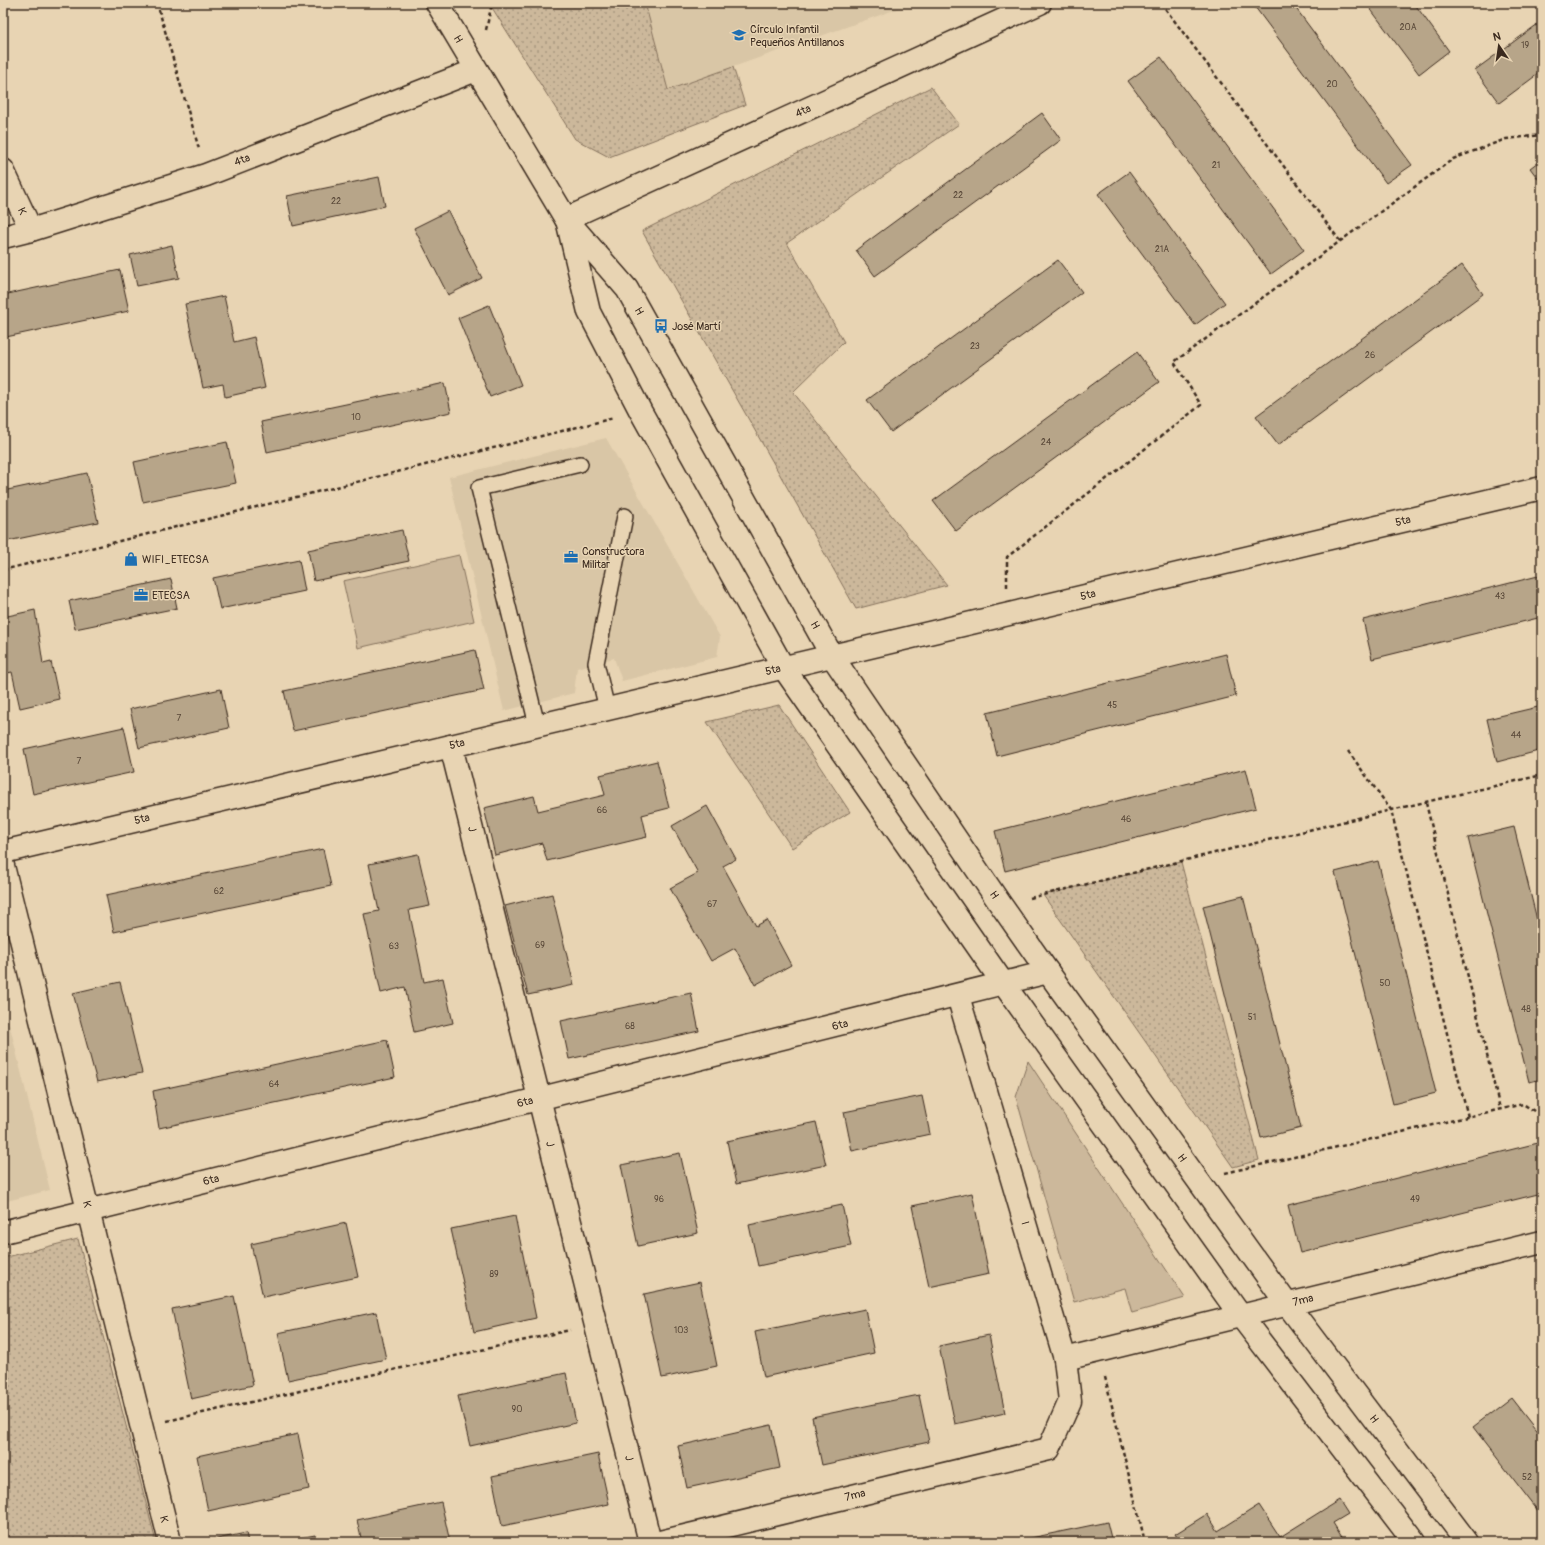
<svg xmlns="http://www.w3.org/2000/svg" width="1545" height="1545" font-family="Pangolin,sans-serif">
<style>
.built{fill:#d9c6a6}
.grass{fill:url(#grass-dots);stroke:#84715c}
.park{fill:#ccb89b;stroke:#84715c}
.building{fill:#b7a589;stroke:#3b2a1e}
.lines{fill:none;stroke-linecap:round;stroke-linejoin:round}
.lane-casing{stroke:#3b2a1e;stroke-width:18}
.street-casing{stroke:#3b2a1e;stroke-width:25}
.secondary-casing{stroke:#3b2a1e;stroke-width:25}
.path{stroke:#3b2a1e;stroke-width:2.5;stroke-dasharray:4 3;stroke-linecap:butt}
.lane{stroke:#e8d4b3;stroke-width:15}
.street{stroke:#e8d4b3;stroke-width:22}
.secondary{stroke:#e8d4b3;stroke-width:22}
.labels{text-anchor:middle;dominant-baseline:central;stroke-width:3;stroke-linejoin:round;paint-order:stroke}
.number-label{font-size:9px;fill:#5a4939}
.poi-label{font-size:11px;fill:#3b2a1e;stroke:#e8d4b3;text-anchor:start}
.street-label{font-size:11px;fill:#3b2a1e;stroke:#e8d4b3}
</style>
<defs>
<pattern id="grass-dots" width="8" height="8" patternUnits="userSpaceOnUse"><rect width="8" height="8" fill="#ccb89b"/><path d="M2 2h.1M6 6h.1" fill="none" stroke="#a7967e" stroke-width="1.8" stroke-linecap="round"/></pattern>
</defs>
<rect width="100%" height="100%" fill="#e8d4b3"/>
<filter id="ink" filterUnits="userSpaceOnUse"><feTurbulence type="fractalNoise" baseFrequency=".025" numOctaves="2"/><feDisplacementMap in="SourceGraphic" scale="8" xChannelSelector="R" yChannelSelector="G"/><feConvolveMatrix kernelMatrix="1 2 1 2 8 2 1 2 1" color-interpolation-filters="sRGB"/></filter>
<g filter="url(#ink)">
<g class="built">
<path d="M645,3H914L668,90Z"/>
<path d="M606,438L720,637L717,657L622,681L614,658L577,668L574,693L504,711L449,477Z"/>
<path d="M3,998L50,1190L3,1202Z"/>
</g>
<g class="grass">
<path d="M489,3H645L668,90L733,67L745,105L609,157L575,139Z"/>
<path d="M931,87L959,124L787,243L844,342L793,392L947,585L856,609L642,231Z"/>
<path d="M779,705L850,812L792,848L707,722Z"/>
<path d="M1181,862L1259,1160L1233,1167L1043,895Z"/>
<path d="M78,1239L156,1542H3V1258Z"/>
</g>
<g class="park">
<path d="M459,555L474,621L358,648L343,581Z"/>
<path d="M1028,1061L1185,1298L1132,1313L1125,1288L1074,1302L1016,1097Z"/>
</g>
<g class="building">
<path d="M1252,3H1292L1412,165L1386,183Z"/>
<path d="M1366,3H1414L1449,51L1419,74Z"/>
<path d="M1542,21V71L1499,103L1475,70Z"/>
<path d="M1161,57L1304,250L1271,274L1128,81Z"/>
<path d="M1042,113L1061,140L875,276L856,250Z"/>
<path d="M1542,159V184L1530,168Z"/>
<path d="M1129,172L1225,303L1195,325L1098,194Z"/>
<path d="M379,177L385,206L293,226L287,196Z"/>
<path d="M448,211L482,278L448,295L414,228Z"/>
<path d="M172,245L179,278L137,286L130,255Z"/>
<path d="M1058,260L1082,292L891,432L867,400Z"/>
<path d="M1462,265L1483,294L1278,445L1256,416Z"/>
<path d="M120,270L129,311L6,337L3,324V295Z"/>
<path d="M224,296L234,342L254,337L265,388L225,397L223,384L203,388L185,304Z"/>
<path d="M489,305L521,385L490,397L458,318Z"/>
<path d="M1137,352L1159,382L956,531L933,501Z"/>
<path d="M445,383L451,412L267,452L261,422Z"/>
<path d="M227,442L236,483L143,502L134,462Z"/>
<path d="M87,473L98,522L3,542V491Z"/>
<path d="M402,530L409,561L314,581L308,550Z"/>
<path d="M299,560L305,591L220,609L213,578Z"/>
<path d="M1542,575V617L1372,659L1363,620Z"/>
<path d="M171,579L177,608L75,629L69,601Z"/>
<path d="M35,610L43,664L51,662L59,699L20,708L12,672L3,674V617Z"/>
<path d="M475,650L484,690L293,731L284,691Z"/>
<path d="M1226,654L1236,696L997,756L987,713Z"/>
<path d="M221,689L229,728L139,748L130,709Z"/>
<path d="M1542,706V750L1497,762L1487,719Z"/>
<path d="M124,727L134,772L33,794L24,749Z"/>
<path d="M657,761L669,808L642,815L647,837L547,861L542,843L495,855L484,808L534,796L538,811L605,795L600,775Z"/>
<path d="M1246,769L1256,808L1005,871L995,831Z"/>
<path d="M707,806L736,859L723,866L756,926L767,920L791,965L755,985L735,948L711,961L670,888L698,873L672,826Z"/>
<path d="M1514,827L1542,940V1079L1529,1082L1468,838Z"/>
<path d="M323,849L331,886L114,932L106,895Z"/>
<path d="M418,854L430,906L409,910L424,982L443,978L453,1023L414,1032L405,987L381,993L364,914L379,911L369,864Z"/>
<path d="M1378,861L1436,1093L1393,1104L1335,872Z"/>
<path d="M552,894L574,985L528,995L505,906Z"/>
<path d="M1243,896L1301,1128L1261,1138L1203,906Z"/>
<path d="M120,982L142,1073L97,1082L73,993Z"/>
<path d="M691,993L699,1031L569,1059L561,1021Z"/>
<path d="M387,1040L395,1077L159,1128L153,1091Z"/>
<path d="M922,1096L930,1134L852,1151L844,1112Z"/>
<path d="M816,1122L826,1165L736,1184L727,1141Z"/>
<path d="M1542,1142V1193L1300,1253L1288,1205Z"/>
<path d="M680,1153L698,1233L638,1246L621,1165Z"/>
<path d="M972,1193L989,1274L929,1287L912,1206Z"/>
<path d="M842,1205L851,1246L758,1266L749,1225Z"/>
<path d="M515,1216L536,1318L474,1332L451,1229Z"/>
<path d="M346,1223L358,1277L263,1297L251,1244Z"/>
<path d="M700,1282L717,1366L662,1378L644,1294Z"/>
<path d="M234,1296L253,1385L191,1399L172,1309Z"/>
<path d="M865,1309L874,1353L764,1377L755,1332Z"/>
<path d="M376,1312L386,1359L288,1380L278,1333Z"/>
<path d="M989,1335L1005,1413L955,1424L939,1346Z"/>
<path d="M566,1373L576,1423L470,1446L458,1396Z"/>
<path d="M919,1395L929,1442L822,1465L812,1417Z"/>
<path d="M1511,1398L1542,1438V1516L1473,1427Z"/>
<path d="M771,1425L780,1468L687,1488L678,1446Z"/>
<path d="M298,1434L309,1489L208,1511L197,1456Z"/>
<path d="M598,1454L609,1504L502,1526L492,1476Z"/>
<path d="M1339,1500L1348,1514L1333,1523L1345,1542H1180L1175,1534L1207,1514L1218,1531L1259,1505L1280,1537Z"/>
<path d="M441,1502L450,1542H362L357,1520Z"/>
<path d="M1107,1522L1112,1542H1012Z"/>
<path d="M246,1533L248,1542H202Z"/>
<path d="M315,1535L316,1542H280Z"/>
</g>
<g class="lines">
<defs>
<g id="lane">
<path d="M607,709L596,663L625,516"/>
<path d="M537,725L479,488L580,464"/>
</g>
<g id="street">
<path d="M3,170L31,230"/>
<path d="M566,219L1040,3"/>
<path d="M3,237L31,230L206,175L476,70"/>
<path d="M451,746L650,1542"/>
<path d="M3,866L170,1542"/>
<path d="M3,1232L1048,972"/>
<path d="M1065,1359L1542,1242"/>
<path d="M660,1542L1049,1449L1070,1401L1065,1359L958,996"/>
</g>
<g id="secondary">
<path d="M437,3L566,219L627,289L832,656L1001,905L1048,972L1287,1304L1467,1542"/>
<path d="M568,224L589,312L641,412L783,667L1003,983L1240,1315L1414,1542"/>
<path d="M3,852L1542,488"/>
</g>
</defs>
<use href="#lane" class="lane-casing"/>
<use href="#street" class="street-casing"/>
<use href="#secondary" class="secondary-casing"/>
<g class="path">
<path d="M157,3L199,149"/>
<path d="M1161,3L1340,241"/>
<path d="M486,30L492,3"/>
<path d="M3,570L614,418"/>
<path d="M1007,587V557L1201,405L1174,362L1453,159L1506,139L1542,135"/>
<path d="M1348,751L1391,810L1468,1117"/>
<path d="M1426,803L1500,1109"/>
<path d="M1030,898L1391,810L1542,775"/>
<path d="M1225,1173L1523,1104L1542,1116"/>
<path d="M1105,1377L1145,1542"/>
<path d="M167,1421L570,1330"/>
</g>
<use href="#lane" class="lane"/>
<use href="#street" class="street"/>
<use href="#secondary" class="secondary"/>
</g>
</g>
<defs>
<symbol id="school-bare" viewBox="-9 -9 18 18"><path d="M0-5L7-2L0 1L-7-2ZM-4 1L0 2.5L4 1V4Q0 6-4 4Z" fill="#1f6fb2" stroke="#e8d4b3" stroke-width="2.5" paint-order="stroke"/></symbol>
<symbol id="bus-bare" viewBox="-9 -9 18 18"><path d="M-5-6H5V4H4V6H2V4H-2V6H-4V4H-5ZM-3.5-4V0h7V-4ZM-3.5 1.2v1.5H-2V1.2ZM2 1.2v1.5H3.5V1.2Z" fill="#1f6fb2" stroke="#e8d4b3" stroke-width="2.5" paint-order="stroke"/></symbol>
<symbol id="office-bare" viewBox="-9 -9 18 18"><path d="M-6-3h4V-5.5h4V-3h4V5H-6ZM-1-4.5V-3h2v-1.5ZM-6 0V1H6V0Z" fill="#1f6fb2" stroke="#e8d4b3" stroke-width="2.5" paint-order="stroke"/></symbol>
<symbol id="shop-bare" viewBox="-9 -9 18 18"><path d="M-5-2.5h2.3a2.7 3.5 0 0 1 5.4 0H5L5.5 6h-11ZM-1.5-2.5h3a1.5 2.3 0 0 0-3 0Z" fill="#1f6fb2" stroke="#e8d4b3" stroke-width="2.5" paint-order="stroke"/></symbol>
</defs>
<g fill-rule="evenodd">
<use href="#school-bare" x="729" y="25" width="20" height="20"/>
<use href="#bus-bare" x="651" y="316" width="20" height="20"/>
<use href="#office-bare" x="561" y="547" width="20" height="20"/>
<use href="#shop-bare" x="121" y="549" width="20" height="20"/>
<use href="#office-bare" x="131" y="585" width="20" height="20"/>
</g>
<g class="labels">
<g class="number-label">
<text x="1408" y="27">20A</text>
<text x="1525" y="45">19</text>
<text x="1332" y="84">20</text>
<text x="1216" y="165">21</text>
<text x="958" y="195">22</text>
<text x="336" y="201">22</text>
<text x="1162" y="249">21A</text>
<text x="975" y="346">23</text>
<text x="1370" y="355">26</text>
<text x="356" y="417">10</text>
<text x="1046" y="442">24</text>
<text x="1500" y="596">43</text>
<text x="1112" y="705">45</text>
<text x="179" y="718">7</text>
<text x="1516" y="735">44</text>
<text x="79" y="761">7</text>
<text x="602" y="810">66</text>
<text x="1126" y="819">46</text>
<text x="219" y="891">62</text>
<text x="712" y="904">67</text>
<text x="540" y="945">69</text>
<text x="394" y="946">63</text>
<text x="1385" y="983">50</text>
<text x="1526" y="1009">48</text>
<text x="1252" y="1017">51</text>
<text x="630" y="1026">68</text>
<text x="274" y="1084">64</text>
<text x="659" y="1199">96</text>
<text x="1415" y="1199">49</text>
<text x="494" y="1274">89</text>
<text x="681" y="1330">103</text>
<text x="517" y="1409">90</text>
<text x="1527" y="1477">52</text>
</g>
<g class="poi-label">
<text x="750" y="29">Círculo Infantil<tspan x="750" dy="13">Pequeños Antillanos</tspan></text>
<text x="672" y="326">José Martí</text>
<text x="582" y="551">Constructora<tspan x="582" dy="13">Militar</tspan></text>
<text x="142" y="559">WIFI_ETECSA</text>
<text x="152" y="595">ETECSA</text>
</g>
<g class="street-label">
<text transform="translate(458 39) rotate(60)">H</text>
<text transform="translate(803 111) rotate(-24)">4ta</text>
<text transform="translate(242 160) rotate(-21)">4ta</text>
<text transform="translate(22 211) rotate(66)">K</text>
<text transform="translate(639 311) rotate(61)">H</text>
<text transform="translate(1403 521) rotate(-13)">5ta</text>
<text transform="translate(1088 595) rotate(-13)">5ta</text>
<text transform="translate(815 625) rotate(61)">H</text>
<text transform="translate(773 670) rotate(-13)">5ta</text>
<text transform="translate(457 744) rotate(-13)">5ta</text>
<text transform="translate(142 819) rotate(-13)">5ta</text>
<text transform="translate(472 829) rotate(76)">J</text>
<text transform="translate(994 895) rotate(56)">H</text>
<text transform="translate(840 1025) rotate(-14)">6ta</text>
<text transform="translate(525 1102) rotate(-14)">6ta</text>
<text transform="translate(550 1144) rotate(76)">J</text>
<text transform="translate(1182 1158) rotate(54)">H</text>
<text transform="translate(211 1180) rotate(-14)">6ta</text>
<text transform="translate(87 1204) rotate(76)">K</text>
<text transform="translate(1025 1223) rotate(74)">I</text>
<text transform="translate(1303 1300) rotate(-14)">7ma</text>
<text transform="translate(1374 1419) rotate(53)">H</text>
<text transform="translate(629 1458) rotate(76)">J</text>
<text transform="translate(855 1495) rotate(-14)">7ma</text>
<text transform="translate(164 1519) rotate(76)">K</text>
</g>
</g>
<rect width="1545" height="1545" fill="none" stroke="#e8d4b3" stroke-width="16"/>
<rect x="8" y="8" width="1529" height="1529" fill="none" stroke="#3b2a1e" stroke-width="1.5" filter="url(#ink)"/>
<g transform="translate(1499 46) rotate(347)" stroke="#e8d4b3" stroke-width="3" paint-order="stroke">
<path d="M0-3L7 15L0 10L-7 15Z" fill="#3b2a1e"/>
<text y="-6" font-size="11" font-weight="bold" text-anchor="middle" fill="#3b2a1e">N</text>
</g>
</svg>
